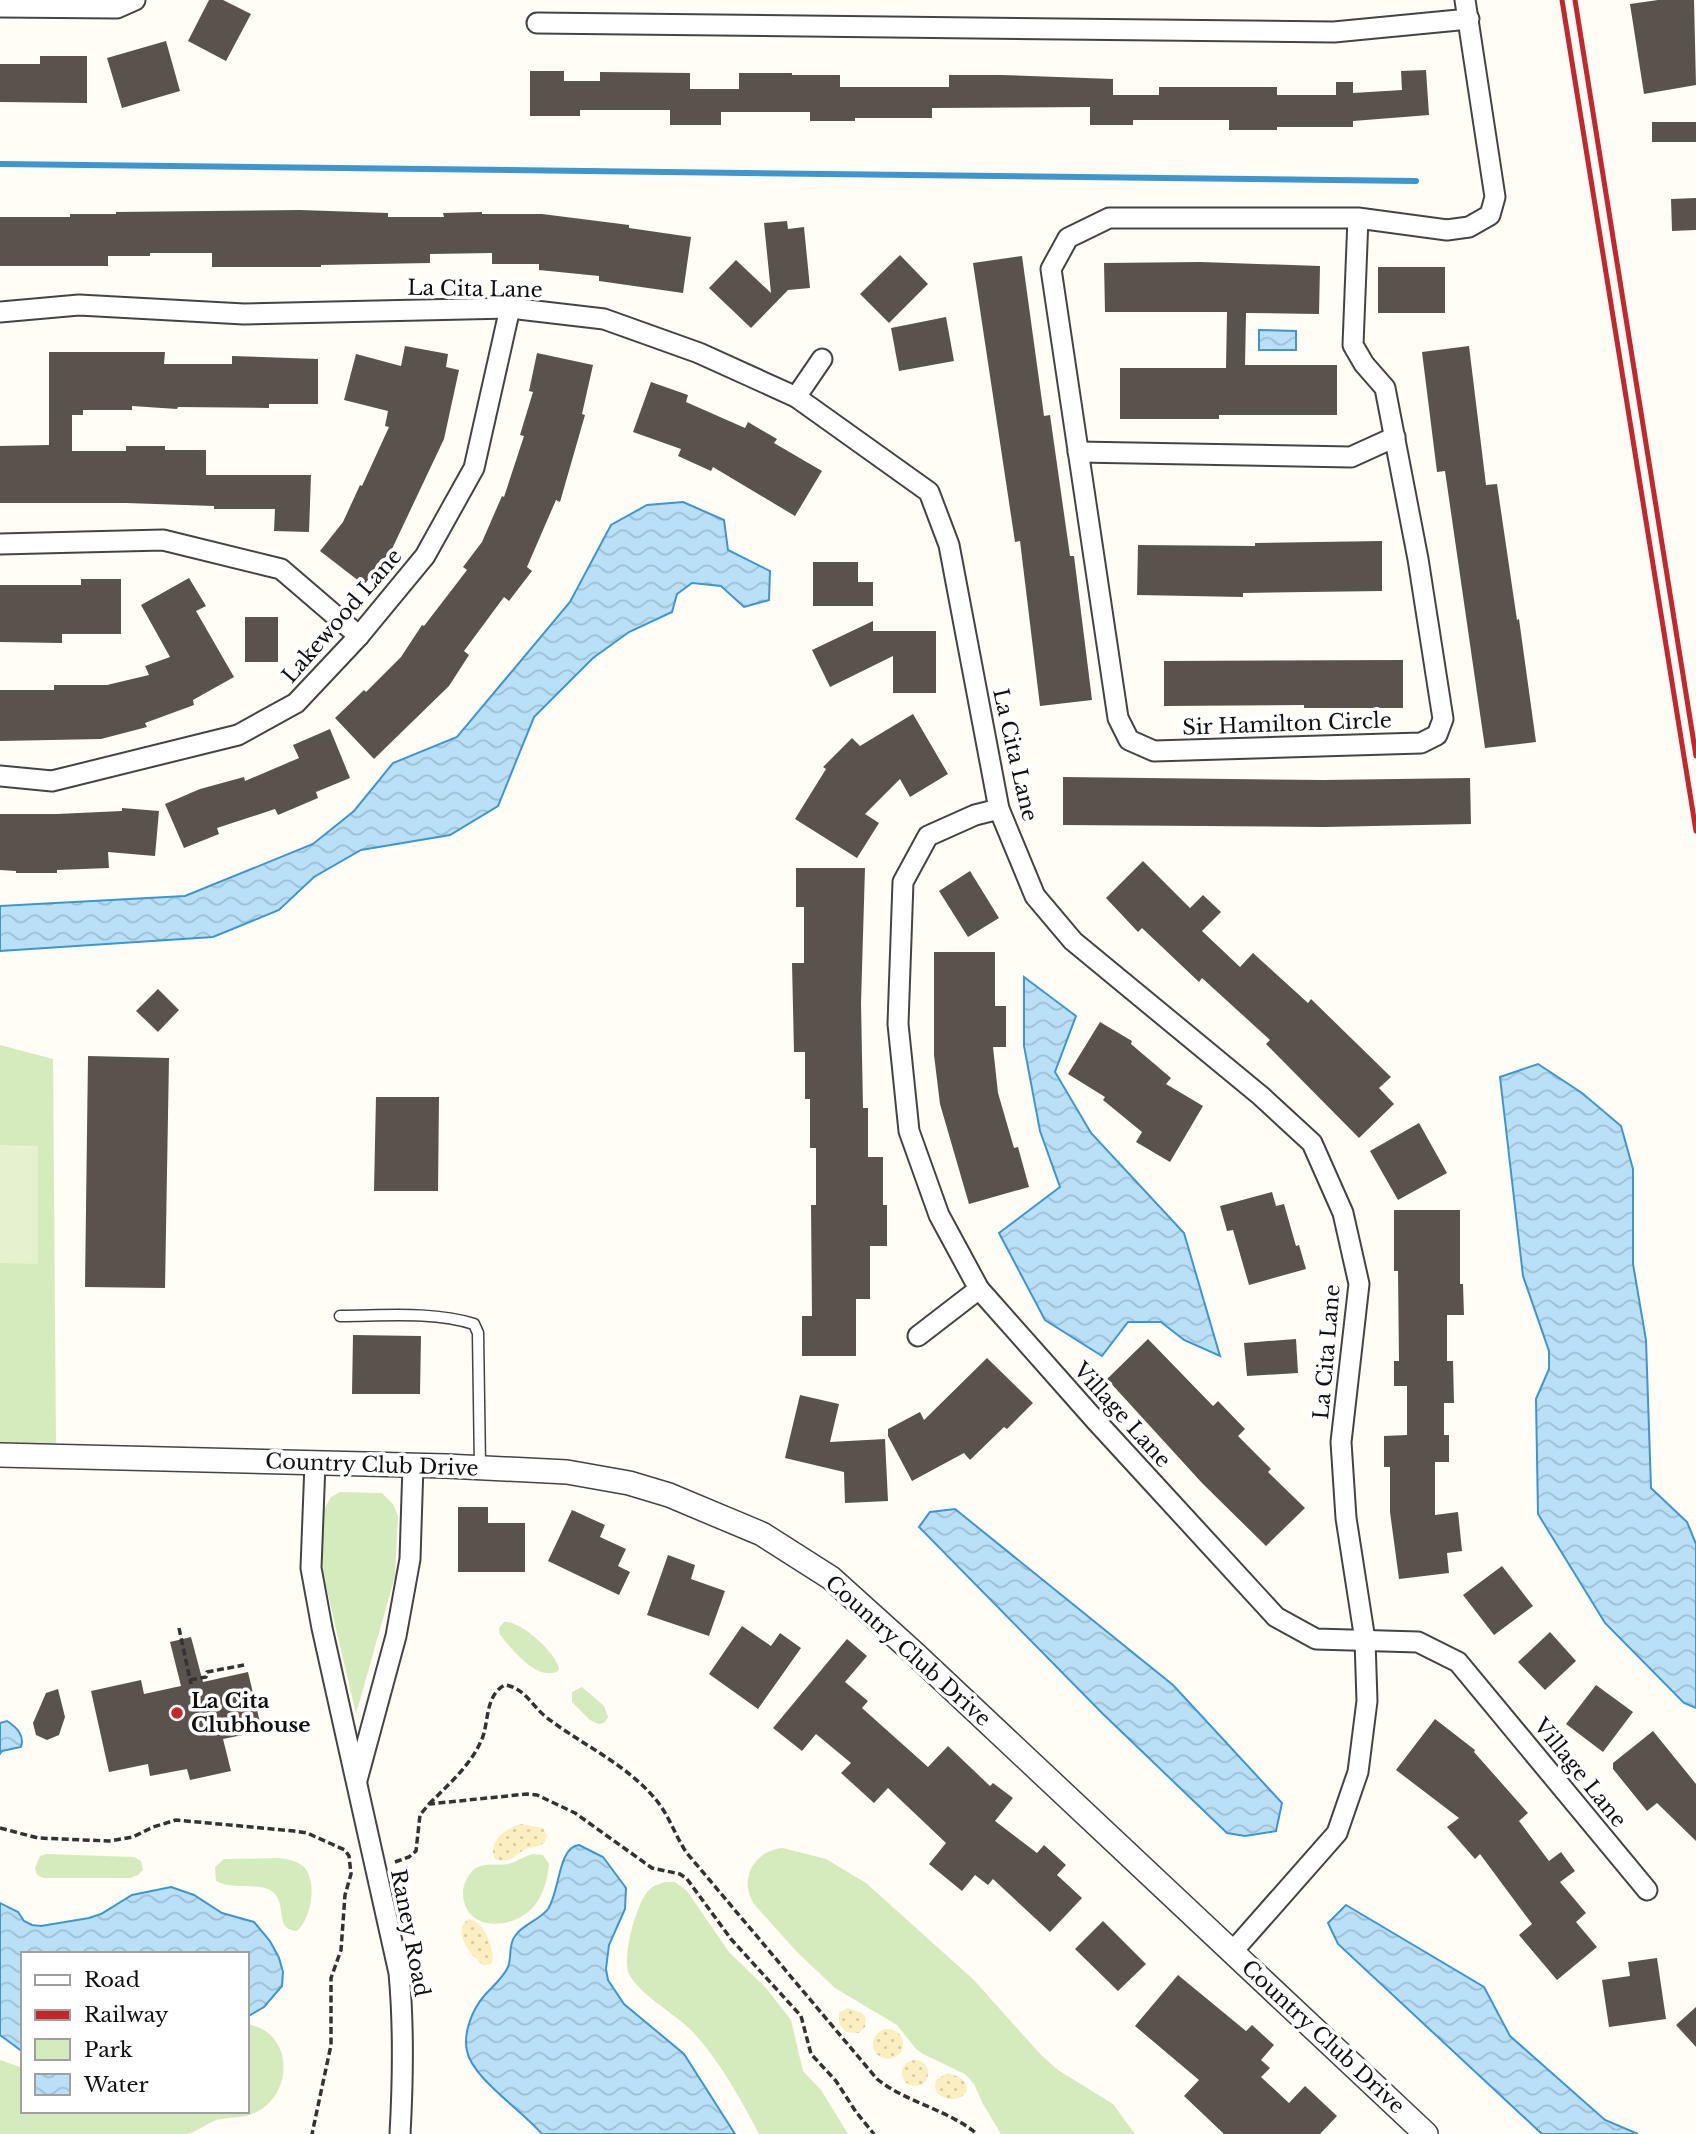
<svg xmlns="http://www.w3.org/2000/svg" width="1696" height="2134" font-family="'Libre Baskerville',serif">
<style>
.green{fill:#d5ebbd}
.sand{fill:url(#sand-dots)}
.pitch{fill:#e6f2cf}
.water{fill:url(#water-waves);stroke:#3f96cf;stroke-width:2}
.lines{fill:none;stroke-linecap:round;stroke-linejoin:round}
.stream{stroke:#3f96cf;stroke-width:6}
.building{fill:#5a524d}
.service-casing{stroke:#444;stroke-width:13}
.minor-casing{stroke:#444;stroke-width:23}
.tertiary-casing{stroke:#444;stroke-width:26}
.path{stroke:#333;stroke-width:3.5;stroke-dasharray:7 3.5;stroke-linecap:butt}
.service{stroke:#fff;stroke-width:10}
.minor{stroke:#fff;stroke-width:19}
.tertiary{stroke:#fff;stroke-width:23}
.rail{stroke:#c4262e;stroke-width:5}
.poi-dot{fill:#c4262e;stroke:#fff;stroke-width:2.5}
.labels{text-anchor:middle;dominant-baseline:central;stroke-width:7;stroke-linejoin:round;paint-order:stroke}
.street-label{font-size:21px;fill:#111;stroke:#fff}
.poi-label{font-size:21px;font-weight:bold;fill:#111;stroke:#fff;text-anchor:start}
</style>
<defs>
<pattern id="sand-dots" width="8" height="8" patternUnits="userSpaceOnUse" patternTransform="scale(1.75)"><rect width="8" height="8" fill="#fbeec1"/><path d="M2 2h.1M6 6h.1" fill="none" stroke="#d6cba5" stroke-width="1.8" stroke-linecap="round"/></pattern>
<pattern id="water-waves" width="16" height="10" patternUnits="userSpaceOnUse" patternTransform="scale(1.75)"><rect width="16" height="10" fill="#b9e0f7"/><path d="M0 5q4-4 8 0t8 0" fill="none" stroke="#9ebfd3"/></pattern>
</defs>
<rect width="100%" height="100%" fill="#fffdf5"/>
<g class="green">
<path d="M0,1045L53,1059L56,1444L0,1443Z"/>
<path d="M340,1492L382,1493L393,1504L398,1516L395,1576L356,1714L323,1573L322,1513L331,1497Z"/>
<path d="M504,1622C520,1620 555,1652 559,1668L558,1671C537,1682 512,1649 500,1635L499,1628Z"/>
<path d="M582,1687L604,1706L608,1717L604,1723L598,1724L590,1720L572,1702V1692Z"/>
<path d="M783,1848L826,1859L866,1883L974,1980L1041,2055L1058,2070L1113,2104L1135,2134H1001L983,2104L974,2084L965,2074L923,2054L916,2049L897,2025L835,1988L796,1951L754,1904C738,1880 754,1850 783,1848Z"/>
<path d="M47,1854L134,1857L141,1861L143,1870L138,1875L130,1878H44L37,1875L35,1868L40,1856Z"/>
<path d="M533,1854L543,1855L549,1864C548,1877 544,1894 535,1905C515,1931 462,1933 463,1891C464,1882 469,1873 476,1868C486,1862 497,1866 508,1864C517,1862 524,1856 533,1854Z"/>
<path d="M277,1858C287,1859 296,1860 304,1867C318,1882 311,1919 297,1931C274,1930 287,1905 274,1893C263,1881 233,1891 216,1881L215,1867L224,1859Z"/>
<path d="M665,1882H675L687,1891L729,1952L766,1988L791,2020L803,2071L821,2090L848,2134H759C740,2098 720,2061 692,2031C674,2013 641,1996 629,1974C621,1958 637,1900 650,1889C654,1885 660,1884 665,1882Z"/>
<path d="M247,2024C296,2032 294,2098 252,2114C242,2118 232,2117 221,2119C209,2121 199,2131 187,2134C171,2134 150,2134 134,2134C89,2134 45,2134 0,2134V2060L23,2068V2111H247Z"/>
</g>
<g class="sand">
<path d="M521,1824L543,1828L547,1835L545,1842C538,1848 530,1846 522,1851C512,1858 508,1864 495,1859C487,1841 506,1828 521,1824Z"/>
<path d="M468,1919C484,1919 497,1953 491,1964L483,1965C472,1957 459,1940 462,1926Z"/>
<path d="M848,2008L862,2013L866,2018L865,2027L859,2033L846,2032L839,2024V2013Z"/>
<circle cx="888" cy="2044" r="15"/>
<circle cx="915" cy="2073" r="13"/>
<path d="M948,2073L959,2077L966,2083L967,2091C960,2102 946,2101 937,2093L935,2086L937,2079Z"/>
</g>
<path class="pitch" d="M0,1145L38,1146V1264L0,1263Z"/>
<g class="water">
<path d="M1259,330L1296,331V350H1259Z"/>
<path d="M683,502L724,520L728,550L770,571L769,600L744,607L721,586L692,583L677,594L672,612L629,632L593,658L534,717L498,806L450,835L361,850L314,877L279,910L213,937L0,951V906L185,896L313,844L354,811L393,763L457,737L570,602L611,525L647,505Z"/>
<path d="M1024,977L1076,1016L1055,1072L1091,1133L1184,1233L1220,1356L1184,1340L1161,1322H1128L1102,1356L1045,1320L999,1233L1060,1187L1040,1131L1024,1046Z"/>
<path d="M1538,1064L1582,1093L1621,1126L1633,1169V1264L1646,1340L1651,1488L1687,1522L1696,1544V1708L1684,1703L1605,1623L1538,1514L1536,1399L1549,1369V1351L1523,1276L1500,1077Z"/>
<path d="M955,1509L1173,1685L1282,1803L1276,1831L1245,1836L1227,1833L1102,1713L919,1527L930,1512Z"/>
<path d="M7,1721C16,1727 25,1735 21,1747L2,1751L0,1754V1723Z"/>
<path d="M579,1845L603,1857L626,1888L625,1909L609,1945L606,1969L608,1980L624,2004L684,2054L735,2134H542C524,2112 472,2078 467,2051C463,2033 472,2010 484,1996C492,1987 503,1978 508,1967C512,1957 508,1945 515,1936C523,1924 540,1920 548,1909C560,1891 558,1847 579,1845Z"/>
<path d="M171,1887L194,1895L222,1913L254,1922L270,1941L279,1958L283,1972L282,1986L264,2007L247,2017V1954H23V2052L0,2035V1903L18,1912L24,1921L32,1925L41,1926L89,1918L101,1914L132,1895Z"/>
<path d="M1346,1905L1484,1987L1510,2036L1605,2120L1638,2134H1542L1338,1944L1328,1923Z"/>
</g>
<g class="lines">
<path class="stream" d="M0,164L1416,181"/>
</g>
<g class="building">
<path d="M209,0H223L251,14L226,61L188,41Z"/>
<path d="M1658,0H1694L1696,85L1644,94L1630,4Z"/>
<path d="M166,41L180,91L122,108L107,58Z"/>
<path d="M40,56H87V103L0,102V64H40Z"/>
<path d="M1426,70L1429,115L1353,121V127H1277V130H1229V120H1133V125H1090V107L932,108V118H855V121H810V112H721V125H670V110H580V116H530V71H564V81H600V72L690,73V89H739V73H792V75H840V87H949V75H1001L1113,79V95H1159V87H1277V95H1336V82H1353V93L1402,90L1401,71Z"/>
<rect x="1652" y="122" width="44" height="20"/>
<path d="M1696,198V230L1672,231L1671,199Z"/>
<path d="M300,210L388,213V217H444L443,213L482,212V214H542L629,225V228L691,237L683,293L599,281V276L539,270V264H492V253L430,254V263L321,265V267H212V253H150V256H108V266H0V217H70V214H116V212Z"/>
<path d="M787,221L788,229L804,227L810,288L788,290L751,328L709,288L736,260L771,293L764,223Z"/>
<path d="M900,255L928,284L889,323L860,294Z"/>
<path d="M1022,256L1044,416L1050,415L1070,556H1074L1092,700L1040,706L1020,541L1015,542L973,263Z"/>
<path d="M1201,262L1320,266L1319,314L1246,313L1245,365H1337V415H1219V419H1120V368H1226L1227,312H1105L1104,263Z"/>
<rect x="1378" y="267" width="67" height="46"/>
<path d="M946,317L954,361L899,371L891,328Z"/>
<path d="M405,346L448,354L446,367L459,370L444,439L392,549L364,585L320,551L343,522L360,485L362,486L389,427L385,426L388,411L344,400L356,354L401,366Z"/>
<path d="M1469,346L1486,485L1497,484L1517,620L1519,619L1536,742L1485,748L1445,471L1437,472L1422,352Z"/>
<path d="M49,352H165L164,364H232V356L318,359V404H269V408L178,407L177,409L132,406V410H83V415H72V451H126V446H165V450H206V475H311L309,532L274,531L275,509H214V506L126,503H0V446L49,445Z"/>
<path d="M537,353L593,365L582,414L585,415L560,502L556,500L527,567L532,571L509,601L504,597L464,651L469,655L449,686L374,759L335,718L364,690L366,692L401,657L422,625L424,626L467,570L463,567L482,542L502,496L504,497L524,436L520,435L533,392L529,391Z"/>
<path d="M651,382L688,395L686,402L745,428L748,422L777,439L774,443L822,471L795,516L713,467L711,471L678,456L681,449L633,432Z"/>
<path d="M1382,541V591L1243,593V597L1137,595L1138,545L1255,546V543Z"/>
<path d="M813,562H858V582H873V606H813Z"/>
<path d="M189,578L206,606L196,611L234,677L193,700L194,705L145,723L147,727L101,739L0,741V690H54V685H107L149,675L145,666L170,657L141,605Z"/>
<path d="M81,579H121V634H62V643L0,642V585H81Z"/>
<rect x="245" y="617" width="33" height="45"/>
<path d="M873,621V631H936V693H893V656L830,687L812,650Z"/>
<path d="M1403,660V708H1304V705L1164,706V661Z"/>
<path d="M913,714L948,774L910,797L900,779L865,814L879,823L857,858L795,819L826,769L823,767L852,738L860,746Z"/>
<path d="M330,729L350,778L316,792L318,798L278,815L275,809L217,828L219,834L184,848L165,804L200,789L244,777L245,781L299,758L293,745Z"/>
<path d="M1063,777L1324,780L1470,778L1471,824L1324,827L1063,825Z"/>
<path d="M122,808L159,811L155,856L108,852L109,868L57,870V873H16V871L0,870V814H57L122,811Z"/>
<path d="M1143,861L1190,908L1203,895L1221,912L1202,931L1240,967L1253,953L1308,1003L1311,999L1391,1077L1379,1088L1394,1104L1359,1138L1266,1044L1270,1040L1202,978L1199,982L1142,928L1138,932L1106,898Z"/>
<path d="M796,868H865L861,1003L863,1108H868V1157H883V1205H887V1246H870V1299H856V1356H802V1316H812L811,1205H816V1148H810V1099H805V1052H794L792,963H804V907H796Z"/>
<path d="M970,871L999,918L968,937L939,891Z"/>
<path d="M934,952H995V1006H1006V1047H993L998,1093L1014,1148L1018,1147L1029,1187L969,1204L940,1104L934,1055Z"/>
<path d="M158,989L179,1010L158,1032L136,1011Z"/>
<path d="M1100,1022L1132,1041L1131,1044L1171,1078L1166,1084L1203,1106L1170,1162L1136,1142L1142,1132L1103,1100L1105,1097L1068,1074Z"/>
<path d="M88,1056L169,1058L165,1288L85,1287Z"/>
<path d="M376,1097H439L438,1191H374Z"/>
<path d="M1419,1123L1447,1173L1398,1200L1370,1151Z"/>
<path d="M1272,1192L1276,1206L1284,1204L1296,1246L1299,1245L1306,1269L1249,1285L1233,1230L1227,1231L1220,1206Z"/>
<path d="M1394,1210H1460V1284H1463L1464,1315H1447V1361H1453L1454,1403H1444V1435H1449V1462H1435V1515L1458,1512L1462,1551L1447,1553L1449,1573L1399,1579L1390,1512V1467H1384V1436L1407,1435V1386H1394V1361H1399L1398,1271H1394Z"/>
<path d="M353,1335L421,1336L420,1394H352Z"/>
<path d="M1148,1339L1213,1406L1218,1401L1245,1429L1238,1436L1271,1469L1268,1472L1305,1508L1266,1546L1202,1483L1107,1379Z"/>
<path d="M1296,1339L1298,1373L1247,1376L1244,1343Z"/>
<path d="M987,1358L1033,1403L1007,1429L1004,1427L970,1460L964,1453L912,1481L888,1436V1429L920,1412L924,1420Z"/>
<path d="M800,1395L839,1404L830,1442L885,1439L888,1501L845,1503L844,1472L785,1458Z"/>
<path d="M458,1507H488V1523H525V1572H458Z"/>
<path d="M572,1510L605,1525L600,1537L626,1549L618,1566L630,1572L619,1595L548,1561Z"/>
<path d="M668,1555L695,1565L691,1579L725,1591L709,1636L647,1615Z"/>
<path d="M1502,1566L1533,1606L1494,1635L1463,1595Z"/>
<path d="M742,1626L771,1646L780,1633L801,1648L758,1709L709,1674Z"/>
<path d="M1550,1632L1576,1661L1545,1690L1518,1662Z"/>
<path d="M191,1637L203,1682L248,1672L262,1731L223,1739L231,1771L190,1780L187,1769L150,1776L148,1764L109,1772L91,1691L141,1680L144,1694L181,1686L170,1642Z"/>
<path d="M847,1639L867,1656L845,1682L868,1701L862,1708L928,1767L948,1746L990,1786L993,1783L1013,1798L995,1821L1037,1853L1044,1845L1066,1865L1057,1875L1082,1898L1050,1932L993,1879L988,1885L975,1875L962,1891L929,1864L946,1843L888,1788L874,1803L841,1773L851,1763L816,1734L802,1751L773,1728Z"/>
<path d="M1596,1685L1633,1712L1603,1752L1566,1724Z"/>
<path d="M58,1689L65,1717L59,1735L47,1740L36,1735L33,1723L46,1693Z"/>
<path d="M1435,1719L1475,1750L1474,1752L1528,1813L1519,1821L1549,1861L1561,1852L1575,1871L1560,1882L1586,1913L1576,1922L1597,1947L1557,1980L1519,1935L1532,1924L1480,1854L1475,1859L1447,1827L1459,1818L1396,1770Z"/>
<path d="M1653,1731L1696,1784V1841L1657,1803L1647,1811L1613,1769V1763Z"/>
<path d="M1103,1921L1146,1964L1118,1991L1075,1949Z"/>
<path d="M1657,1958L1666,2019L1609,2027L1602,1980L1630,1976L1628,1962Z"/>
<path d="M1178,1975L1246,2031L1252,2025L1274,2045L1261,2060L1270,2068L1261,2077L1289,2103L1305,2086L1337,2116L1320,2134H1224L1184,2096L1199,2080L1135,2026Z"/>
<path d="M1696,2007V2047L1676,2025Z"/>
</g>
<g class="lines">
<defs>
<path id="service" d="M340,1316C383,1316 432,1311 474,1324L478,1333L480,1467"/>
<g id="minor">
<path d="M0,7L117,8L135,0"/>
<path d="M537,23L1334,32L1469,19"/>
<path d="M1358,218H1109L1068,238L1051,269L1118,718L1129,740L1154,751L1421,743L1437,735L1443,719L1418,559L1385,388L1364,364L1353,345L1358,218L1447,230L1469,227L1490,215L1495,197L1465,0"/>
<path d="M0,312L79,305L244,314L510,308L604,319L699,353L796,397L929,492L949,545L999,809L1035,896L1073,941L1261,1096L1312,1143L1343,1213L1359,1284L1341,1442L1346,1518L1365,1640L1367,1701L1358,1772L1337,1833L1233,1951"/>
<path d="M796,397L822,359"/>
<path d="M1078,452L1351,457L1395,437"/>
<path d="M0,544L163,540L281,569L359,636"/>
<path d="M0,776L52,781L238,735L296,703L359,636L425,556L474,468L510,308"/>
<path d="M999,809L975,815L928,836L903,882L898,1024L909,1131L939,1215L979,1289L1096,1421L1276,1617L1316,1639L1418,1642L1458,1662L1647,1890"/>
<path d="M918,1336L979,1289"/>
<path d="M315,1463L311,1568L322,1628L399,1973C404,2027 403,2080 400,2134"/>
<path d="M357,1780L396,1636L410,1559L413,1465"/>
</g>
<path id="tertiary" d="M0,1455L446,1466L567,1472L629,1483L669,1495L762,1534L831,1578L913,1652L1426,2134"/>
</defs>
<use href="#service" class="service-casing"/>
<use href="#minor" class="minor-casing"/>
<use href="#tertiary" class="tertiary-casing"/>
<g class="path">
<path d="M179,1628L191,1684"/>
<path d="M190,1680L206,1677L207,1672L244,1665"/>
<path d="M429,1804C449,1784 471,1765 482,1739C489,1722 485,1695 505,1685C525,1688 531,1705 546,1717C582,1745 627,1764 657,1801C669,1816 675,1835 686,1852L877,2079C907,2103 947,2109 977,2134"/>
<path d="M0,1828L38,1838L109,1841L133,1837L153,1827L176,1820L294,1831L307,1833L345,1850L349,1856L351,1874L345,1895L341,1950L331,1978V2045L312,2134"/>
<path d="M395,1862L409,1857L416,1851L420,1815L429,1804L527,1794L537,1795L575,1813L652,1868L680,1874L687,1879L731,1939L801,2016L811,2054L836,2081L856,2112L874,2134"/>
</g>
<use href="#service" class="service"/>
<use href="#minor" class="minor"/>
<use href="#tertiary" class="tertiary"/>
<g class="rail">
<path d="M1562,0L1696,831"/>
<path d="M1575,0L1696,756"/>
</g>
</g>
<circle class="poi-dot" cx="177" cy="1713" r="7"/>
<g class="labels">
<g class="street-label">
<text transform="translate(475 289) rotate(1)">La Cita Lane</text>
<text transform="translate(342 616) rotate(-49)">Lakewood Lane</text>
<text transform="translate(1287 724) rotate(-2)">Sir Hamilton Circle</text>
<text transform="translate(1015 755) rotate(77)">La Cita Lane</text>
<text transform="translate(1327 1352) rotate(-85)">La Cita Lane</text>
<text transform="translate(1122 1415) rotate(48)">Village Lane</text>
<text transform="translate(372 1465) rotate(2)">Country Club Drive</text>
<text transform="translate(908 1651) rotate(42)">Country Club Drive</text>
<text transform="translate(1580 1773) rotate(51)">Village Lane</text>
<text transform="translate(410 1933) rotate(79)">Raney Road</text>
<text transform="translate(1323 2037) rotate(43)">Country Club Drive</text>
</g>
<g class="poi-label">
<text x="191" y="1701">La Cita<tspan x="191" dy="24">Clubhouse</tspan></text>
</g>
</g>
<rect x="21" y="1952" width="228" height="161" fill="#ffffff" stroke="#a0a0a0" stroke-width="2"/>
<rect x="35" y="1975" width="35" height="10" fill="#ffffff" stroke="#a0a0a0" stroke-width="2"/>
<text x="84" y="1987" font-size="21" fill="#111111">Road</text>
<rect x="35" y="2010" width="35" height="10" fill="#c4262e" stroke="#a0a0a0" stroke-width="2"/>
<text x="84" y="2022" font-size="21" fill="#111111">Railway</text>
<rect x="35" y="2039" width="35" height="21" fill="#d5ebbd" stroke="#a0a0a0" stroke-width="2"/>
<text x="84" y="2057" font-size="21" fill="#111111">Park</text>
<rect x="35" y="2074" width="35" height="21" fill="url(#water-waves)" stroke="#a0a0a0" stroke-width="2"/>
<text x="84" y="2092" font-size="21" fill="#111111">Water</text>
</svg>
